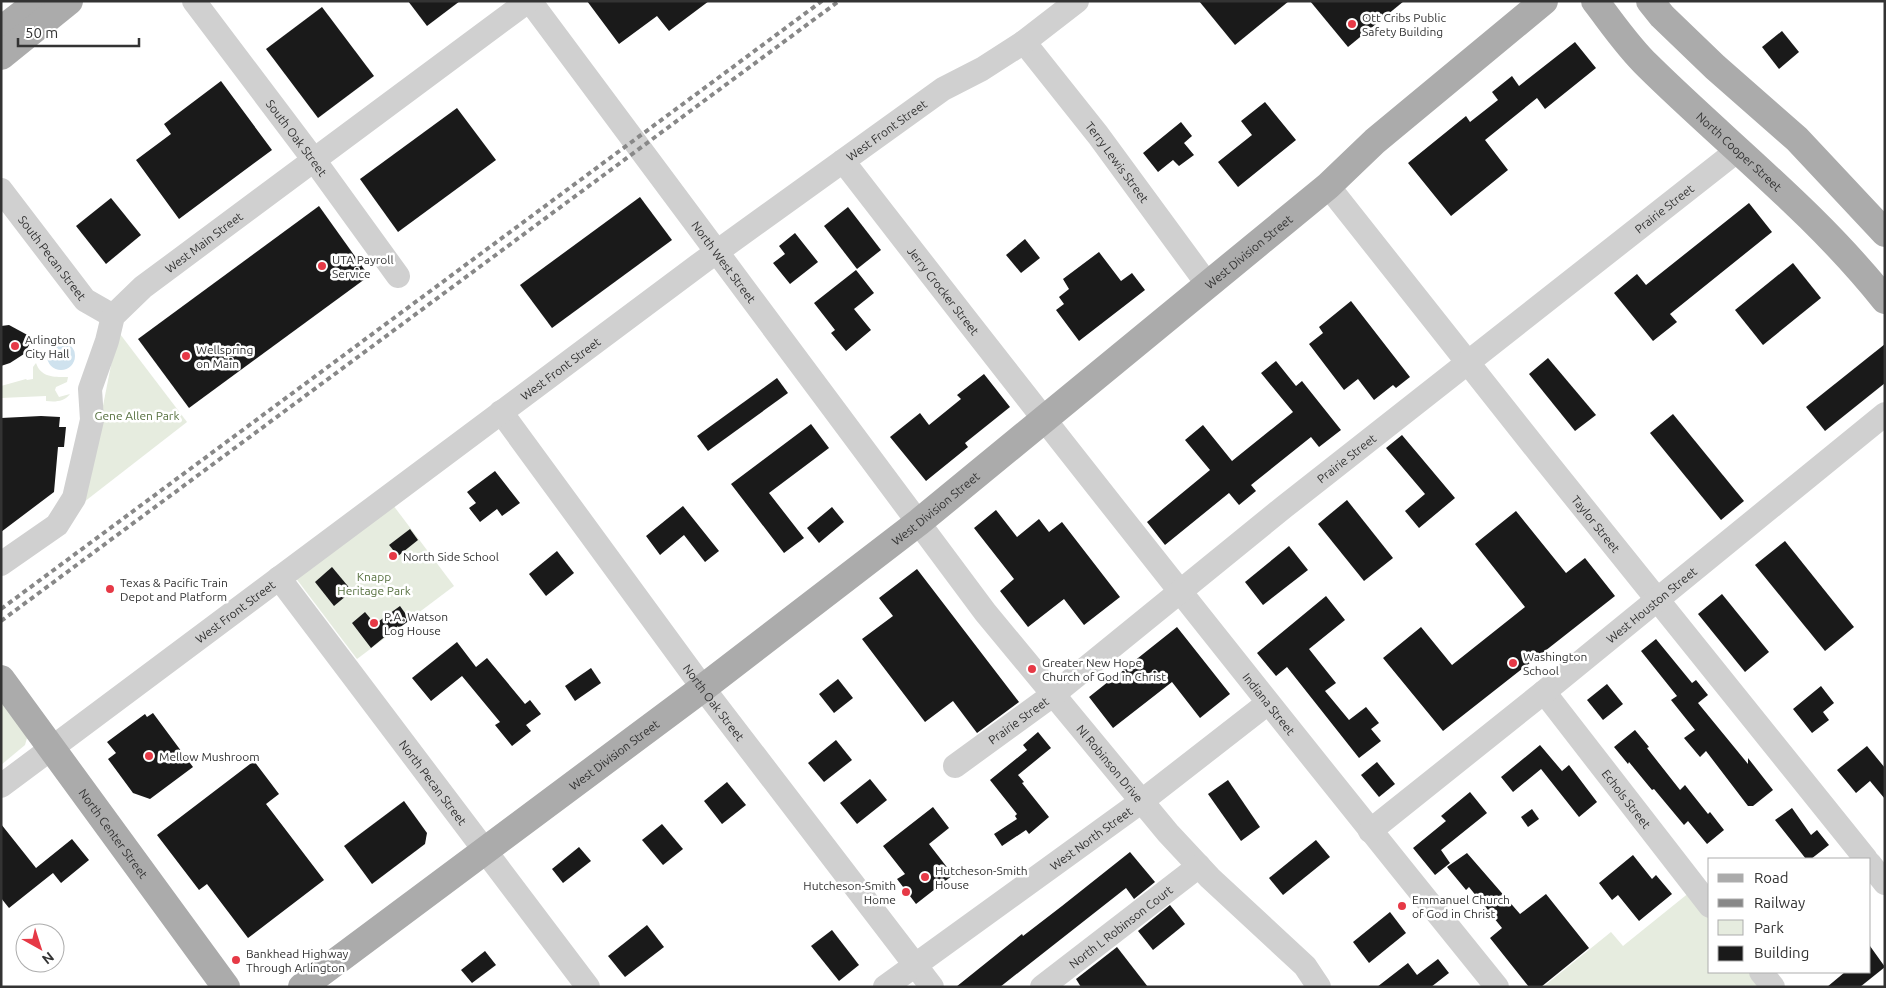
<svg xmlns="http://www.w3.org/2000/svg" width="1886" height="988" font-family="Ubuntu,sans-serif">
<style>
.green{fill:#e6ecdf}
.water{fill:#cfe2ee}
.building{fill:#1a1a1a}
.lines{fill:none;stroke-linecap:round;stroke-linejoin:round}
.minor{stroke:#d0d0d0;stroke-width:24}
.major{stroke:#ababab;stroke-width:28}
.rail{stroke:#888;stroke-width:4;stroke-dasharray:5 4;stroke-linecap:butt}
.poi-dot{fill:#e63946;stroke:#fff;stroke-width:2}
.labels{text-anchor:middle;dominant-baseline:central;stroke-width:5;stroke-linejoin:round;paint-order:stroke}
.poi-label{font-size:12px;fill:#333;stroke:#fff;text-anchor:start}
.street-label{font-size:12px;fill:#333;stroke:#fff}
.park-label{font-size:12px;fill:#56703f;stroke:#fff}
</style>
<rect width="100%" height="100%" fill="#fff"/>
<g class="green">
<path d="M120,334L187,422L84,502L114,350Z"/>
<path d="M36,363C41,378 55,377 68,377L67,382L56,387L55,390L59,397L70,394C64,402 55,402 46,401V396L1,398V386L26,379L27,380L33,379V367Z"/>
<path d="M393,505L454,586L357,659L295,577Z"/>
<path d="M1,693L27,738L25,745L1,765Z"/>
<path d="M1690,892L1710,916V972H1754L1766,987H1543L1611,932L1623,946Z"/>
</g>
<circle class="water" cx="61" cy="356" r="14"/>
<g class="building">
<path d="M408,1H460L427,26Z"/>
<path d="M587,1H709L669,31L657,16L619,44Z"/>
<path d="M1199,1H1289L1235,45Z"/>
<path d="M1310,1H1404L1348,47Z"/>
<path d="M322,7L374,76L318,118L266,49Z"/>
<path d="M1782,31L1799,52L1779,69L1762,47Z"/>
<path d="M1575,42L1596,68L1545,109L1537,98L1485,140L1508,170L1451,216L1408,163L1466,116L1470,122L1498,100L1492,92L1512,76L1519,86Z"/>
<path d="M221,81L272,150L179,219L136,160L171,134L164,124Z"/>
<path d="M1265,102L1296,140L1238,187L1218,162L1252,135L1241,121Z"/>
<path d="M457,108L496,160L398,232L360,179Z"/>
<path d="M1181,122L1192,136L1184,143L1194,155L1179,166L1173,160L1158,172L1143,153Z"/>
<path d="M640,197L672,240L552,328L520,285Z"/>
<path d="M111,198L141,235L106,264L76,226Z"/>
<path d="M1749,203L1772,232L1670,314L1677,322L1653,341L1614,293L1637,274L1646,285Z"/>
<path d="M319,206L369,276L189,408L138,339Z"/>
<path d="M848,207L881,250L857,269L824,226Z"/>
<path d="M795,233L818,262L790,284L773,263L785,254L779,246Z"/>
<path d="M1025,239L1040,258L1021,273L1006,255Z"/>
<path d="M1099,252L1121,281L1132,273L1145,290L1079,341L1056,310L1064,304L1059,297L1069,289L1063,279Z"/>
<path d="M1793,263L1821,298L1763,345L1735,310Z"/>
<path d="M856,270L874,293L854,309L871,330L846,351L831,333L835,330L814,303Z"/>
<path d="M1351,301L1410,377L1396,388L1393,385L1374,400L1358,379L1344,390L1309,344L1323,333L1319,327Z"/>
<path d="M9,325L33,338L24,354L10,363L1,366V326Z"/>
<path d="M1885,344V383L1825,431L1806,407Z"/>
<path d="M1548,358L1596,415L1575,431L1529,374Z"/>
<path d="M1276,361L1296,386L1302,381L1341,430L1319,447L1311,437L1251,485L1256,491L1239,505L1229,493L1165,545L1147,522L1210,470L1185,440L1203,425L1232,461L1293,412L1261,373Z"/>
<path d="M984,374L1010,407L965,443L968,447L926,481L890,437L920,413L929,425L961,399L957,395Z"/>
<path d="M777,378L788,393L708,451L697,436Z"/>
<path d="M1673,414L1744,501L1721,520L1650,433Z"/>
<path d="M41,416L60,417L59,427H66L64,447H58L54,492L1,532V418Z"/>
<path d="M811,424L829,448L769,493L804,538L784,553L731,484Z"/>
<path d="M1402,435L1455,498L1419,528L1405,511L1425,494L1386,448Z"/>
<path d="M495,471L520,503L502,516L497,509L480,522L469,508L476,503L467,492Z"/>
<path d="M1347,500L1393,558L1364,581L1318,524Z"/>
<path d="M683,506L719,551L705,562L684,535L660,555L646,536Z"/>
<path d="M832,507L844,522L819,543L807,528Z"/>
<path d="M996,510L1017,537L1039,519L1049,532L1062,522L1120,597L1084,625L1064,599L1028,627L1000,591L1014,579L974,528Z"/>
<path d="M1516,511L1566,573L1585,558L1615,596L1443,731L1383,658L1421,627L1452,665L1525,607L1475,544Z"/>
<path d="M410,529L418,540L398,556L389,545Z"/>
<path d="M1785,541L1854,627L1825,651L1755,565Z"/>
<path d="M1289,546L1308,570L1263,605L1245,582Z"/>
<path d="M557,551L574,573L546,596L529,574Z"/>
<path d="M332,567L352,591L334,606L315,582Z"/>
<path d="M917,569L1019,702L977,733L953,701L925,722L862,639L893,616L879,598Z"/>
<path d="M1722,594L1769,652L1745,672L1698,614Z"/>
<path d="M1326,596L1345,620L1309,649L1336,683L1325,691L1349,720L1366,707L1379,723L1371,729L1381,741L1359,758L1287,667L1276,676L1257,653Z"/>
<path d="M400,606L410,620L399,628L398,626L371,648L352,623L365,612L375,624Z"/>
<path d="M1177,627L1230,694L1200,718L1172,682L1113,728L1089,697Z"/>
<path d="M1656,639L1692,683L1696,680L1708,695L1698,703L1748,764V758L1773,790L1753,806H1748L1706,751L1700,757L1684,738L1695,730L1671,700L1677,696L1641,651Z"/>
<path d="M457,642L476,667L487,658L525,704L530,700L541,714L526,725L531,731L512,746L495,725L500,722L462,676L431,701L412,678Z"/>
<path d="M591,668L601,683L575,701L565,686Z"/>
<path d="M838,679L853,698L834,713L819,694Z"/>
<path d="M1607,684L1623,704L1603,720L1587,700Z"/>
<path d="M1821,686L1834,703L1823,712L1829,720L1812,733L1793,709Z"/>
<path d="M153,713L193,767L150,799L133,793L108,759L116,753L107,742L145,714L147,717Z"/>
<path d="M1635,730L1649,747L1647,748L1680,790L1685,785L1708,814L1710,812L1724,830L1707,844L1688,821L1684,825L1654,789L1652,790L1629,762L1628,764L1614,747Z"/>
<path d="M1038,732L1051,748L1018,775L1024,782L1022,783L1049,817L1029,834L1026,830L1002,846L994,834L1017,819L1015,816L1017,814L990,780L1027,750L1023,745Z"/>
<path d="M836,740L852,760L824,782L808,763Z"/>
<path d="M1540,745L1562,771L1569,765L1597,802L1579,817L1541,769L1513,792L1501,777Z"/>
<path d="M1867,746L1885,768V799L1870,781L1856,793L1837,770Z"/>
<path d="M254,761L279,794L266,804L324,880L248,938L207,884L199,890L157,835Z"/>
<path d="M1377,762L1395,784L1379,797L1361,775Z"/>
<path d="M870,779L887,800L857,824L840,803Z"/>
<path d="M1228,780L1260,827L1241,841L1208,794Z"/>
<path d="M727,782L746,805L722,824L704,801Z"/>
<path d="M1470,792L1487,813L1441,850L1450,863L1435,875L1413,848L1446,821L1441,816Z"/>
<path d="M404,801L427,833L425,844L372,884L344,846Z"/>
<path d="M933,807L949,828L929,844L953,875L916,904L897,879L905,874L883,846Z"/>
<path d="M1792,808L1811,835L1817,830L1829,845L1811,859H1806L1775,820Z"/>
<path d="M1532,809L1539,819L1528,827L1521,817Z"/>
<path d="M1,824L36,868L72,839L89,860L61,883L53,873L9,908L1,898Z"/>
<path d="M662,824L683,849L663,865L642,840Z"/>
<path d="M1316,840L1330,857L1283,895L1269,878Z"/>
<path d="M579,847L591,861L563,883L552,869Z"/>
<path d="M1130,852L1155,882L1134,899L1126,888L1000,987H956L1022,934L1023,936L1062,906Z"/>
<path d="M1467,853L1520,914L1546,894L1589,948L1541,987H1529L1490,938L1502,928L1469,887L1466,890L1447,867Z"/>
<path d="M1633,855L1652,879L1656,875L1672,894L1639,921L1618,895L1612,900L1599,883Z"/>
<path d="M1170,905L1185,924L1153,950L1138,931Z"/>
<path d="M1390,912L1406,933L1369,963L1353,942Z"/>
<path d="M647,925L664,947L625,977L608,956Z"/>
<path d="M832,930L859,965L839,981L811,946Z"/>
<path d="M1870,946L1885,967L1860,987H1827L1845,972H1870Z"/>
<path d="M1117,947L1148,987H1081L1076,979Z"/>
<path d="M485,951L496,965L472,983L461,970Z"/>
<path d="M1438,959L1449,973L1431,987H1377L1408,963L1417,975Z"/>
</g>
<g class="lines">
<g class="minor">
<path id="s1" d="M194,1L314,160L398,276"/>
<path id="s2" d="M530,1L985,612L1168,833L1210,878L1305,966L1319,987"/>
<path id="s3" d="M1024,42L1098,135L1208,285"/>
<path id="s4" d="M843,161C1058,439 1276,714 1497,987"/>
<path id="s5" d="M1328,186L1541,455L1866,859"/>
<path id="s6" d="M1,190L85,300L113,316"/>
<path id="s7" d="M501,412L703,688L932,987"/>
<path id="s8" d="M1,564L57,525L74,498L92,420L90,389L107,341L113,316L143,287L528,1"/>
<path id="s9" d="M279,578L588,987"/>
<path id="s10" d="M1544,692L1710,906"/>
<path id="s11" d="M955,766L1054,694L1284,507L1738,150"/>
<path id="s12" d="M1,786L704,261L943,89L982,69L1024,42L1077,1"/>
<path id="s13" d="M1370,831L1544,692L1885,414"/>
<path d="M1870,864L1885,883"/>
<path d="M1761,972L1773,987"/>
<path id="s14" d="M885,987L1142,801L1268,703"/>
<path id="s15" d="M1042,987L1199,866"/>
</g>
<g class="major">
<path id="s16" d="M1595,1C1612,23 1628,47 1648,66C1727,144 1815,212 1885,300"/>
<path d="M1650,1L1662,16L1715,67L1797,139L1885,233"/>
<path d="M1,30L39,1"/>
<path d="M1,56L69,1"/>
<path id="s17" d="M1,679L226,987"/>
<path id="s18" d="M302,987L703,688L919,522L1328,186L1375,141L1544,1"/>
</g>
<g class="rail">
<path d="M1,609L822,1"/>
<path d="M1,621L839,1"/>
</g>
</g>
<g class="poi-dot">
<circle cx="1352" cy="24" r="5"/>
<circle cx="322" cy="266" r="5"/>
<circle cx="15" cy="346" r="5"/>
<circle cx="186" cy="356" r="5"/>
<circle cx="393" cy="556" r="5"/>
<circle cx="110" cy="589" r="5"/>
<circle cx="374" cy="623" r="5"/>
<circle cx="1513" cy="663" r="5"/>
<circle cx="1032" cy="669" r="5"/>
<circle cx="149" cy="756" r="5"/>
<circle cx="925" cy="877" r="5"/>
<circle cx="906" cy="892" r="5"/>
<circle cx="1402" cy="906" r="5"/>
<circle cx="236" cy="960" r="5"/>
</g>
<g class="labels">
<g class="poi-label">
<text x="1362" y="17">Ott Cribs Public<tspan x="1362" dy="14">Safety Building</tspan></text>
<text x="332" y="259">UTA Payroll<tspan x="332" dy="14">Service</tspan></text>
<text x="25" y="339">Arlington<tspan x="25" dy="14">City Hall</tspan></text>
<text x="196" y="349">Wellspring<tspan x="196" dy="14">on Main</tspan></text>
<text x="403" y="556">North Side School</text>
<text x="120" y="582">Texas &amp; Pacific Train<tspan x="120" dy="14">Depot and Platform</tspan></text>
<text x="384" y="616">P.A. Watson<tspan x="384" dy="14">Log House</tspan></text>
<text x="1523" y="656">Washington<tspan x="1523" dy="14">School</tspan></text>
<text x="1042" y="662">Greater New Hope<tspan x="1042" dy="14">Church of God in Christ</tspan></text>
<text x="159" y="756">Mellow Mushroom</text>
<text x="935" y="870">Hutcheson-Smith<tspan x="935" dy="14">House</tspan></text>
<text x="896" y="885" text-anchor="end">Hutcheson-Smith<tspan x="896" dy="14">Home</tspan></text>
<text x="1412" y="899">Emmanuel Church<tspan x="1412" dy="14">of God in Christ</tspan></text>
<text x="246" y="953">Bankhead Highway<tspan x="246" dy="14">Through Arlington</tspan></text>
</g>
<g class="street-label">
<text stroke="none"><textPath href="#s12" startOffset="1102">West Front Street</textPath></text>
<text stroke="none"><textPath href="#s1" startOffset="171">South Oak Street</textPath></text>
<text stroke="none"><textPath href="#s16" startOffset="209">North Cooper Street</textPath></text>
<text stroke="none"><textPath href="#s3" startOffset="152">Terry Lewis Street</textPath></text>
<text stroke="none"><textPath href="#s11" startOffset="902">Prairie Street</textPath></text>
<text stroke="none"><textPath href="#s8" startOffset="405">West Main Street</textPath></text>
<text stroke="none"><textPath href="#s18" startOffset="1199">West Division Street</textPath></text>
<text stroke="none"><textPath href="#s6" startOffset="85">South Pecan Street</textPath></text>
<text stroke="none"><textPath href="#s2" startOffset="325">North West Street</textPath></text>
<text stroke="none"><textPath href="#s4" startOffset="164">Jerry Crocker Street</textPath></text>
<text stroke="none"><textPath href="#s12" startOffset="698">West Front Street</textPath></text>
<text stroke="none"><textPath href="#s11" startOffset="498">Prairie Street</textPath></text>
<text stroke="none"><textPath href="#s18" startOffset="794">West Division Street</textPath></text>
<text stroke="none"><textPath href="#s5" startOffset="431">Taylor Street</textPath></text>
<text stroke="none"><textPath href="#s13" startOffset="361">West Houston Street</textPath></text>
<text stroke="none"><textPath href="#s12" startOffset="292">West Front Street</textPath></text>
<text stroke="none"><textPath href="#s7" startOffset="360">North Oak Street</textPath></text>
<text stroke="none"><textPath href="#s4" startOffset="690">Indiana Street</textPath></text>
<text stroke="none"><textPath href="#s11" startOffset="78">Prairie Street</textPath></text>
<text stroke="none"><textPath href="#s18" startOffset="389">West Division Street</textPath></text>
<text stroke="none"><textPath href="#s2" startOffset="958">Nl Robinson Drive</textPath></text>
<text stroke="none"><textPath href="#s9" startOffset="256">North Pecan Street</textPath></text>
<text stroke="none"><textPath href="#s10" startOffset="135">Echols Street</textPath></text>
<text stroke="none"><textPath href="#s17" startOffset="191">North Center Street</textPath></text>
<text stroke="none"><textPath href="#s14" startOffset="254">West North Street</textPath></text>
<text stroke="none"><textPath href="#s15" startOffset="99">North L Robinson Court</textPath></text>
</g>
<g class="park-label">
<text x="137" y="415">Gene Allen Park</text>
<text x="374" y="576">Knapp<tspan x="374" dy="14">Heritage Park</tspan></text>
</g>
</g>
<rect width="1886" height="988" fill="none" stroke="#333333" stroke-width="5"/>
<rect x="1708" y="858" width="162" height="115" fill="#ffffff" stroke="#adadad"/>
<rect x="1718" y="874" width="25" height="8" fill="#ababab" stroke="#adadad"/>
<text x="1754" y="883" font-size="15" fill="#333333">Road</text>
<rect x="1718" y="899" width="25" height="8" fill="#888888" stroke="#adadad"/>
<text x="1754" y="908" font-size="15" fill="#333333">Railway</text>
<rect x="1718" y="920" width="25" height="15" fill="#e6ecdf" stroke="#adadad"/>
<text x="1754" y="933" font-size="15" fill="#333333">Park</text>
<rect x="1718" y="946" width="25" height="15" fill="#1a1a1a" stroke="#adadad"/>
<text x="1754" y="958" font-size="15" fill="#333333">Building</text>
<g transform="translate(40 948) rotate(141)"><circle r="24" fill="#ffffff" stroke="#adadad"/>
<path d="M0-4L9 19L0 12L-9 19Z" fill="#e63946"/>
<text y="-8" font-size="14" font-weight="bold" text-anchor="middle" fill="#333333">N</text>
</g>
<path d="M18 38v8h121v-8" fill="none" stroke="#333333" stroke-width="2.5"/>
<text x="25" y="38" font-size="15" fill="#333333" stroke="#ffffff" stroke-width="4" paint-order="stroke">50 m</text>
</svg>
